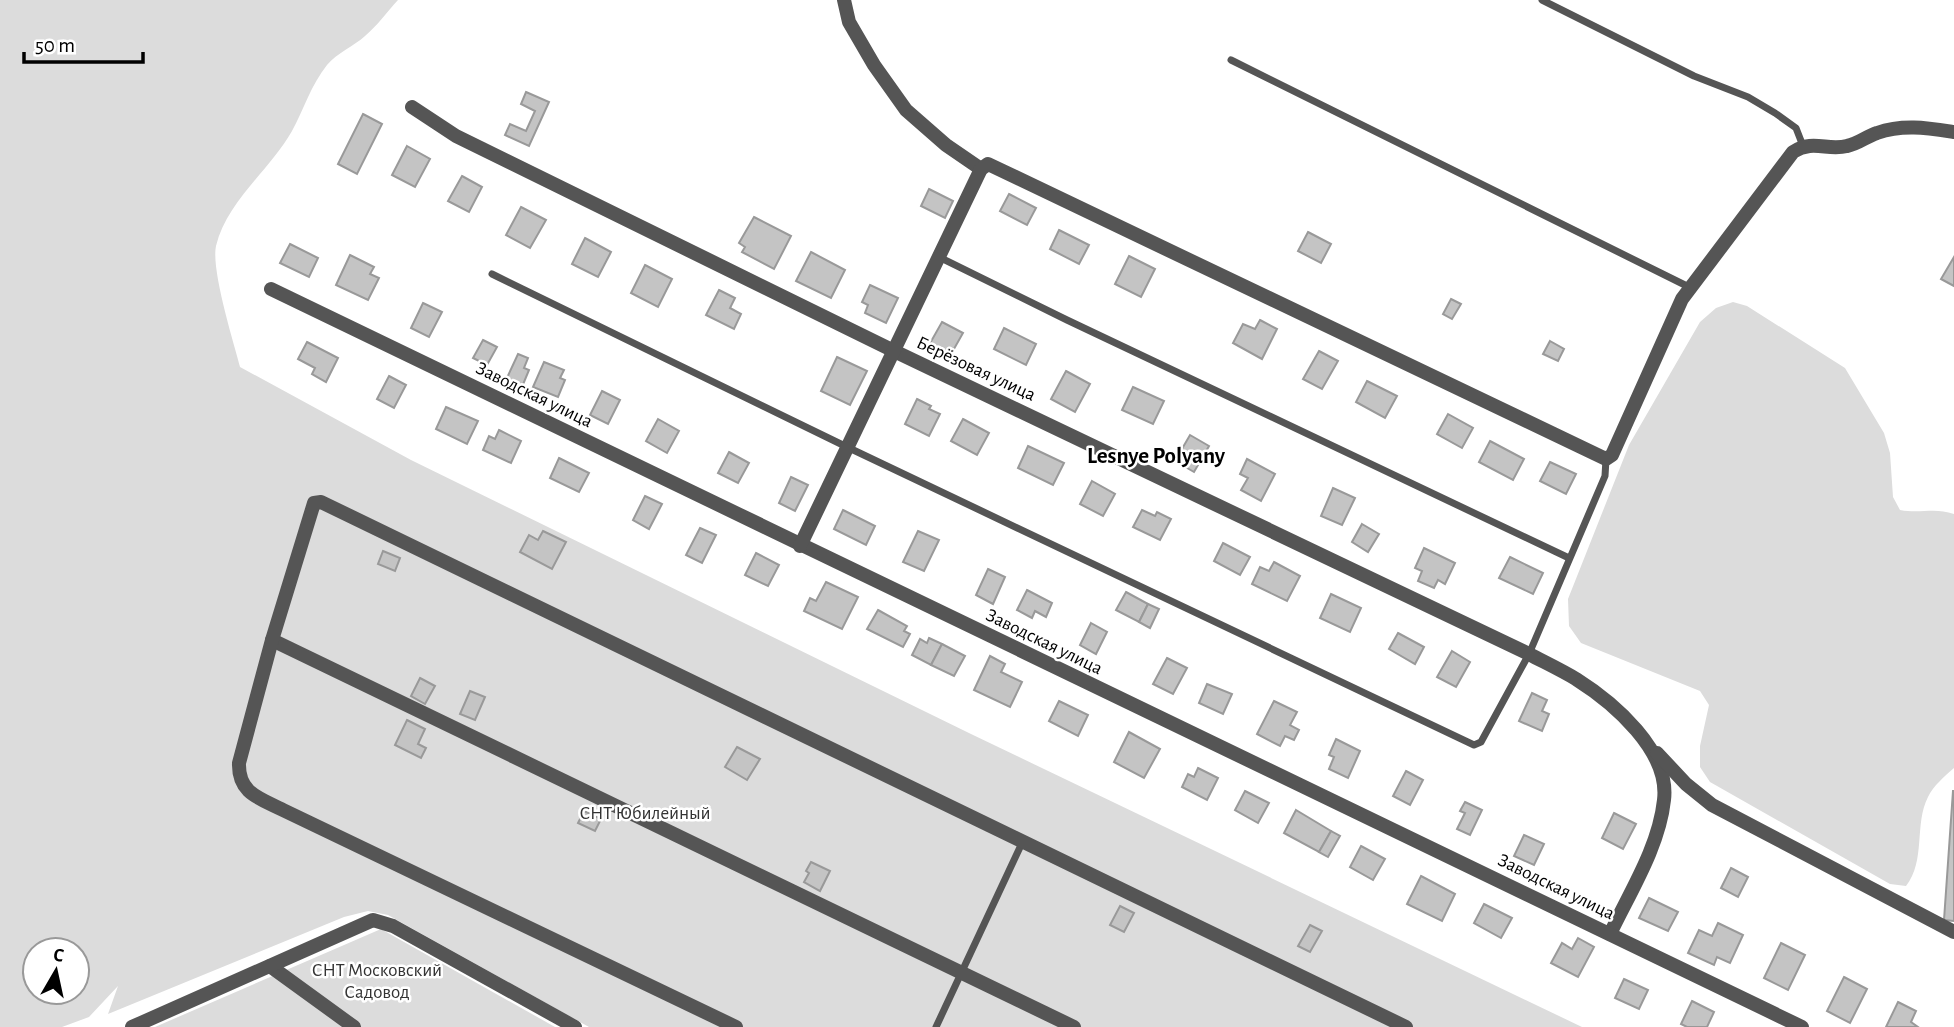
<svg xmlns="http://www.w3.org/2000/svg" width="1954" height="1027" font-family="'Alegreya Sans',sans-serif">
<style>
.green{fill:#dcdcdc;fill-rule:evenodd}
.building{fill:#c4c4c4;stroke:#999;stroke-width:2}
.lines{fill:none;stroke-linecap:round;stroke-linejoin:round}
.service{stroke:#555;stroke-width:7}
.minor{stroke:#555;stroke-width:14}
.labels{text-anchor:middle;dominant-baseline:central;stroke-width:5;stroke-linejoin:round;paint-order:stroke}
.street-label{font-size:19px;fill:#000;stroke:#fff}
.park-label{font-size:19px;fill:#333;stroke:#fff}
.quarter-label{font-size:23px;font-weight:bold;fill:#000;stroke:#fff}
</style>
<rect width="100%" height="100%" fill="#fff"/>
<g class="green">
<path d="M0,0H398C387,12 377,26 365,36C354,46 337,53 327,65C311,85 304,109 292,131C270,170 227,201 216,246C211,270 233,340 240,367L411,460L971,734L1582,1027H589L388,915L368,911L344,917L108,1014L118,986L89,1017L62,1027H0ZM35,950H77V992H35Z"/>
<path d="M1733,302L1747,306L1845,368L1884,433L1890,453L1893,497L1900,510C1921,514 1934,507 1954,514V768C1945,776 1933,786 1928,797C1914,824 1926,861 1906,886L1890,884L1710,782L1700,767V746L1709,705L1700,691L1581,643L1569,626L1568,599L1629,445L1700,322L1716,308Z"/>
<path d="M381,929L555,1027H155Z"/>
</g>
<g class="building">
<path d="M526,92L549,102L529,146L505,135L510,124L526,131L535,111L521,104Z"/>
<path d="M363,114L382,124L357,174L338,164Z"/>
<path d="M407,146L430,159L415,187L392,175Z"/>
<path d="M462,176L482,187L469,212L448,201Z"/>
<path d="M929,189L953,201L945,218L921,206Z"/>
<path d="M1009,194L1036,208L1027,225L1000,211Z"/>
<path d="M521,207L546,220L530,248L506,235Z"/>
<path d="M754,217L791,236L774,269L742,252L745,247L739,243Z"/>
<path d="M1059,230L1089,245L1079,264L1050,249Z"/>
<path d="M1308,232L1331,244L1321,263L1298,251Z"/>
<path d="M585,238L611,252L598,277L572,264Z"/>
<path d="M290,244L318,258L309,277L280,263Z"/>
<path d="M811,252L845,270L831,298L796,281Z"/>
<path d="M350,255L374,267L370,274L379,278L368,300L336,285Z"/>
<path d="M1129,256L1155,269L1141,297L1115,284Z"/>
<path d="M1954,257V286L1941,279Z"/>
<path d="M645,265L672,279L658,307L631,293Z"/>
<path d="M870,285L898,298L886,323L865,313L868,305L862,302Z"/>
<path d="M719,290L735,298L730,308L741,314L734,329L706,315Z"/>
<path d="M1451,299L1461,304L1452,319L1443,314Z"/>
<path d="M423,303L442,312L429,337L411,328Z"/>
<path d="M1260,320L1277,329L1262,359L1233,343L1243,324L1255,329Z"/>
<path d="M942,322L963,333L950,356L929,345Z"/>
<path d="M1004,328L1036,344L1026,365L994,349Z"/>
<path d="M483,340L497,347L487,365L473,358Z"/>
<path d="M1550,341L1564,349L1558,361L1543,354Z"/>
<path d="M307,342L338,358L326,382L312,374L315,368L298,359Z"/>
<path d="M1319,351L1338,361L1322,389L1303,379Z"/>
<path d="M518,354L528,358L524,368L529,370L522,387L506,380Z"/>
<path d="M837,357L867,371L850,405L821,391Z"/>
<path d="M544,362L564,370L560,378L565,380L558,397L533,387Z"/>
<path d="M1066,371L1090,384L1075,412L1051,399Z"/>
<path d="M389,376L406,385L394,408L377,399Z"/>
<path d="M1367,381L1397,396L1385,418L1356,402Z"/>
<path d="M1133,387L1164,401L1153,424L1122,410Z"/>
<path d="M602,391L620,400L608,424L590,415Z"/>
<path d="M917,399L931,406L929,409L940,414L929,436L905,424Z"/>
<path d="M446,407L478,421L467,444L436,429Z"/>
<path d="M1448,414L1473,428L1462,448L1437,434Z"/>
<path d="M658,419L679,431L667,453L646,441Z"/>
<path d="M963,419L989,433L977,455L951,441Z"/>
<path d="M499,430L521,441L511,463L483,450L489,436L495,439Z"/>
<path d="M1190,435L1209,446L1194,472L1175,461Z"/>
<path d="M1490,441L1524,459L1513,480L1479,462Z"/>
<path d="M1028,446L1064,463L1053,485L1018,468Z"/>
<path d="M729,452L749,463L738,483L718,473Z"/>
<path d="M559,458L589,473L579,492L550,478Z"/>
<path d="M1247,459L1275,474L1261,501L1241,490L1248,478L1240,474Z"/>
<path d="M1550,462L1576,474L1566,494L1540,481Z"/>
<path d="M791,477L808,485L795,511L779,503Z"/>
<path d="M1092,481L1115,494L1103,516L1080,504Z"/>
<path d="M1333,488L1355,498L1342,525L1321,516Z"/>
<path d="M645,496L662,504L649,529L633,520Z"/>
<path d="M843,510L875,526L866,545L834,529Z"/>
<path d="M1142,510L1155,516L1157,512L1171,519L1160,540L1133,527Z"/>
<path d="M1362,524L1379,534L1368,552L1352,542Z"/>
<path d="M700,528L716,535L702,563L686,555Z"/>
<path d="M543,531L566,542L552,569L520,552L529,535L538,540Z"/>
<path d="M918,531L939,540L924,571L903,562Z"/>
<path d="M1223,543L1250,557L1240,575L1214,561Z"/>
<path d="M1424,548L1455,563L1445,584L1438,580L1434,588L1418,581L1422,571L1415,568Z"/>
<path d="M383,551L400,558L395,571L378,564Z"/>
<path d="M756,553L779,565L768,586L745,575Z"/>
<path d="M1510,557L1543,573L1533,594L1499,578Z"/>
<path d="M1274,562L1300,576L1287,601L1252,584L1260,567L1269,571Z"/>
<path d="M988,569L1005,577L993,604L976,595Z"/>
<path d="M826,582L858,597L842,629L804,611L810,598L816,601Z"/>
<path d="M1027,590L1052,603L1046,617L1035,611L1032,618L1017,610Z"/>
<path d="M1126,592L1148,604L1139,622L1116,610Z"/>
<path d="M1331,594L1361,608L1350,632L1320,618Z"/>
<path d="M1148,604L1159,609L1150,628L1139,622Z"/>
<path d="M878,610L907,626L904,631L910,634L903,647L867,629Z"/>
<path d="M1091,623L1107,632L1096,654L1080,645Z"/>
<path d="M1398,633L1424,647L1415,664L1389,649Z"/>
<path d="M929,638L942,644L931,665L912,655L920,639L927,643Z"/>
<path d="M942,644L965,656L954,676L931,665Z"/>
<path d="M1452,651L1470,662L1456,687L1437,677Z"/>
<path d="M990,656L1005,664L1001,672L1022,682L1010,707L974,690Z"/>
<path d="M1167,658L1187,668L1173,694L1153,684Z"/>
<path d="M420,678L435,686L425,704L411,696Z"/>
<path d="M1207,684L1232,694L1223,714L1199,703Z"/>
<path d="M470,691L485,697L475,720L460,714Z"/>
<path d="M1532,693L1547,700L1542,711L1549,714L1542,731L1519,721Z"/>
<path d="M1059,701L1088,715L1078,736L1049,721Z"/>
<path d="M1274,701L1297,712L1290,725L1299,730L1294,740L1285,736L1280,746L1257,734Z"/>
<path d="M407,720L425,729L418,744L426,748L421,758L395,745Z"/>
<path d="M1129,732L1160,749L1144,778L1114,762Z"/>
<path d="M1336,739L1360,751L1348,778L1329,769L1334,757L1329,755Z"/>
<path d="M737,747L760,759L747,780L725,767Z"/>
<path d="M1198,768L1218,778L1207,800L1182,787L1188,774L1194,777Z"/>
<path d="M1406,771L1423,780L1410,805L1393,796Z"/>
<path d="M1245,791L1269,803L1258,823L1235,810Z"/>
<path d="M1953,791H1954V921L1944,920Z"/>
<path d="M1465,802L1482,810L1470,835L1457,829L1465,813L1460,811Z"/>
<path d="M1296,810L1331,831L1319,852L1284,833Z"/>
<path d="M584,811L601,819L595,831L578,823Z"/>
<path d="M1614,813L1636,824L1623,849L1602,838Z"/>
<path d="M1331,831L1340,836L1328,857L1319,852Z"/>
<path d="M1524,835L1544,844L1534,865L1514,856Z"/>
<path d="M1361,846L1385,859L1373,880L1350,867Z"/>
<path d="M811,862L830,871L820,891L804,882L809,873L806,871Z"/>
<path d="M1731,868L1748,877L1738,897L1721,888Z"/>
<path d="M1421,876L1455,894L1442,921L1407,904Z"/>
<path d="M1649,898L1678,912L1668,931L1639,918Z"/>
<path d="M1484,904L1512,918L1501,938L1474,923Z"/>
<path d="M1120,906L1134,913L1124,932L1110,925Z"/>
<path d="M1718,923L1743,935L1730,963L1717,957L1714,965L1688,953L1699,930L1712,936Z"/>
<path d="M1310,925L1322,931L1310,952L1298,946Z"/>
<path d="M1578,938L1594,947L1578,977L1551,963L1562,943L1572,949Z"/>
<path d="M1781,943L1805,955L1788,990L1764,978Z"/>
<path d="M1844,977L1867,989L1850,1023L1827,1011Z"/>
<path d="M1624,979L1648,990L1639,1009L1615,998Z"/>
<path d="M1692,1001L1714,1012L1707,1027H1687L1681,1024Z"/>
<path d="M1898,1002L1916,1011L1911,1022L1918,1027H1886Z"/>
</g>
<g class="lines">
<g class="service">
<path d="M1542,0L1694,76L1748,97L1775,113L1796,128L1803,146"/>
<path d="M1231,60L1691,288"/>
<path d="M939,257L1067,320L1569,558"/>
<path d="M492,274L847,447L1474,745L1481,742L1529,654L1605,476L1606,459"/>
<path d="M936,1027L1022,843"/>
</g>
<g class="minor">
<path d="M844,0L849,22L874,65L906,110L946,145L981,169"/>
<path d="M412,107L456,136L894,351L1529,654C1544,662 1561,670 1576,679C1614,703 1670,751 1664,800C1659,847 1630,892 1610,934"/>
<path d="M271,289L1802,1027"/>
<path d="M800,546L981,169L988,164L1606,459L1612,455L1682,299L1793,152C1813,139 1827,151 1847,146C1858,144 1867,136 1877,133C1903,124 1927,128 1954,132"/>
<path d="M272,640L1074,1027"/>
<path d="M1657,753L1686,784L1712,805L1954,932"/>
<path d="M270,966L354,1027"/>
<path d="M132,1027L373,920L393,926L575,1027"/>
<path d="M736,1027L283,810C259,798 238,793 239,763L272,640L314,503L321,502L1406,1027"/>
</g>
</g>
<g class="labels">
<g class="street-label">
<text transform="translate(976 369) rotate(25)">Берёзовая улица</text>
<text transform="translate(534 395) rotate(26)">Заводская улица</text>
<text transform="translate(1044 642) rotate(26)">Заводская улица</text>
<text transform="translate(1556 887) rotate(26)">Заводская улица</text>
</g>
<g class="park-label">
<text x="645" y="813">СНТ Юбилейный</text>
<text x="377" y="970">СНТ Московский<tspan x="377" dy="22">Садовод</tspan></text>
</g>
<g class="quarter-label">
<text x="1156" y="456">Lesnye Polyany</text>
</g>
</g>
<g transform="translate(56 971) rotate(9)"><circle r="33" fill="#ffffff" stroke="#999999" stroke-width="2"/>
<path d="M0-5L12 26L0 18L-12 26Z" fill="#000000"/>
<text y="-10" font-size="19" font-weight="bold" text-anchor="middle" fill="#000000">С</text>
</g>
<path d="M24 52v10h119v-10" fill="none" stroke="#000000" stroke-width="3.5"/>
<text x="35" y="52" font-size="21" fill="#000000" stroke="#ffffff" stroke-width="5" paint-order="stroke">50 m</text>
</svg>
